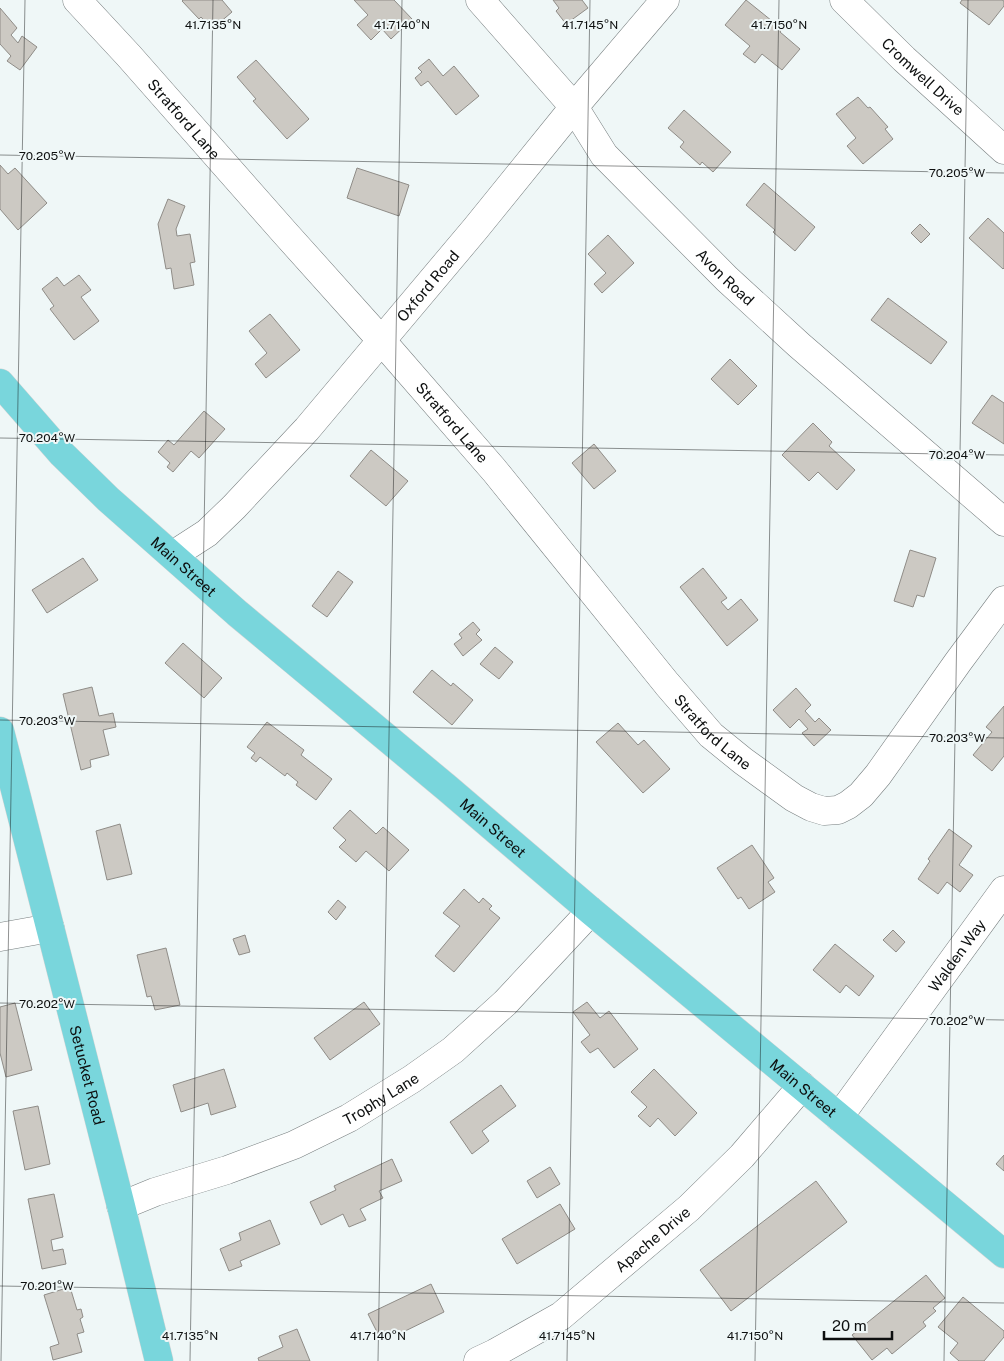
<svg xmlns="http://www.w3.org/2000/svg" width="1004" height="1361" font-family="'Public Sans',sans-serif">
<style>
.building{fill:#ccc9c3;stroke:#8f8c87}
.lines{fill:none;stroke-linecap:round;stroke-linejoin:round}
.minor-casing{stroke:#777e7f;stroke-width:29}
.major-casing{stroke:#d3d4d4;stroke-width:29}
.minor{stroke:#fff;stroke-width:28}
.major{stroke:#79d6dc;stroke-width:28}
.ticks{fill:none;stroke:#0d0f0f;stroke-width:1;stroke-opacity:0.45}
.labels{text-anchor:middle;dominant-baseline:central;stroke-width:4;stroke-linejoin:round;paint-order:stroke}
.street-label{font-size:15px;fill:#0d0f0f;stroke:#eff7f7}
.ticks-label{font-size:12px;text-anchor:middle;fill:#0d0f0f;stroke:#eff7f7;stroke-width:4;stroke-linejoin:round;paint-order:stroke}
</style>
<rect width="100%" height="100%" fill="#eff7f7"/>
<g class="building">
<path d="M183,0H222L232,12L212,29L201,17L199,19L182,1Z"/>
<path d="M354,0H394L412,19L391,39L382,29L371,40L357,25L368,15Z"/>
<path d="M553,0H582L588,8L566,24L556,11L559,8Z"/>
<path d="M746,0L782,29L780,32L800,49L782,70L762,54L755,63L743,54L750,46L725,25Z"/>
<path d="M962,0H1002L1004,1V6L989,25L960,3Z"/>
<path d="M0,8L17,28L11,35L18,43L22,36L37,47L20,70L7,61L11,56L0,44Z"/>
<path d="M429,59L443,76L454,66L479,96L456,115L428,81L421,86L415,78L422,72L418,68Z"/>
<path d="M256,60L309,119L287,139L253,101L256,99L237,77Z"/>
<path d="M858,97L868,108L870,107L888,127L885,129L893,139L863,164L847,146L856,138L836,114Z"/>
<path d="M684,110L731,152L713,172L702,162L700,165L680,147L684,142L668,128Z"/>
<path d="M0,165L8,174L15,168L47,203L18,230L0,209Z"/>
<path d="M357,168L409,185L399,216L347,198Z"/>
<path d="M764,183L815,227L795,251L773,232L775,230L746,205Z"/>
<path d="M168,199L185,206L176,229L177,236L190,234L195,262L190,263L194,285L174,289L171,268L166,269L158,224Z"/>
<path d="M988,218L1004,233V268L1003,269L969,238Z"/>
<path d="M920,224L930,234L921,243L911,233Z"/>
<path d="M608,235L634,263L602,293L594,284L606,273L588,254Z"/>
<path d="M79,275L91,290L81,297L99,321L74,340L50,309L54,306L42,289L57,277L64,286Z"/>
<path d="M888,298L947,342L931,364L871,320Z"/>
<path d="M270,314L300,350L266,378L255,364L267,353L249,331Z"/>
<path d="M730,359L757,386L738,405L711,379Z"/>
<path d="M992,395L1004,403V444L972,423Z"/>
<path d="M204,411L225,429L199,458L191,451L173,472L167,467L170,463L158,452L168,440L174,445Z"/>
<path d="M813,423L832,442L829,446L855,470L837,490L818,472L809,481L782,455Z"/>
<path d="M594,444L616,471L594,489L572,463Z"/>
<path d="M371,450L408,481L386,506L350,476Z"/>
<path d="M910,550L936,558L924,597L917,595L913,607L894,601Z"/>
<path d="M83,558L98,580L47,613L32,590Z"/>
<path d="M703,568L727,598L721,602L728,610L741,599L758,620L727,646L680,587Z"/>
<path d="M338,571L353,582L327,617L312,606Z"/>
<path d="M473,622L480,630L476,634L482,640L463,656L454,644L462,638L459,634Z"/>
<path d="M183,643L222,678L204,698L165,663Z"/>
<path d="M495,647L513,662L499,679L480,664Z"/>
<path d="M432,670L451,686L453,683L473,700L452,725L413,692Z"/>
<path d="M92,687L99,716L113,713L116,727L103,730L109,755L90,760L91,767L81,770L63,694Z"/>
<path d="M796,688L811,705L805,711L815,722L819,718L831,730L814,746L802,733L808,729L799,719L790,728L773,710Z"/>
<path d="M1004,706V756L992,771L973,755L992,732L986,727Z"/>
<path d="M267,722L304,750L301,755L332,779L316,800L296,785L298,782L287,773L285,776L260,757L256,762L251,758L255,753L247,747Z"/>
<path d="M618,723L638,745L644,740L670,769L643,793L596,742Z"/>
<path d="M350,810L376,834L383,827L409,850L389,871L366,851L356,862L339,847L346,840L333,828Z"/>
<path d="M120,824L132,874L107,880L96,831Z"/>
<path d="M949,829L972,846L959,865L973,875L960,892L947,882L938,894L918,879L930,861L928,859Z"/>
<path d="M752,845L774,878L768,882L775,892L749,909L741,897L738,899L717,868Z"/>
<path d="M464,889L479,903L483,898L492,906L489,909L500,918L454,972L435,956L460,926L443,913Z"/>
<path d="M338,900L346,907L336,920L328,912Z"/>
<path d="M893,930L905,942L896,952L883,940Z"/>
<path d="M245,935L250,952L239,955L233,939Z"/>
<path d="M835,944L874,976L859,996L846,985L840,993L813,970Z"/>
<path d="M166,948L180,1005L155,1010L151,996L147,997L137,955Z"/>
<path d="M364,1002L380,1024L330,1060L314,1038Z"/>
<path d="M587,1002L600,1018L609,1011L638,1049L614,1068L598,1048L590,1053L581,1042L590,1035L573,1012Z"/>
<path d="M15,1003L32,1070L6,1077L0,1053V1007Z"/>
<path d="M224,1069L236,1107L211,1115L208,1103L181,1112L173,1085Z"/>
<path d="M654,1069L697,1113L675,1136L658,1118L650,1127L638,1116L647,1107L631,1092Z"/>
<path d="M501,1085L516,1106L482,1131L489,1141L472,1154L450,1122Z"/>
<path d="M38,1106L50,1164L25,1170L13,1111Z"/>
<path d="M1004,1155V1171L996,1164Z"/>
<path d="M392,1159L402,1181L379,1191L383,1198L360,1209L366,1220L349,1227L343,1214L321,1225L310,1202L336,1190L334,1186Z"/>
<path d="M550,1167L560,1184L537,1198L527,1181Z"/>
<path d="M816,1181L847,1222L731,1311L700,1270Z"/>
<path d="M54,1194L63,1237L51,1240L53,1251L63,1249L66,1264L42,1269L28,1199Z"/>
<path d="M560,1204L575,1229L517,1264L502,1239Z"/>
<path d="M270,1220L280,1244L240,1261L242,1266L229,1271L220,1249L241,1240L239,1233Z"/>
<path d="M926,1275L945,1298L933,1308L936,1311L923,1322L926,1326L892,1354L887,1348L872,1360L852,1335Z"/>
<path d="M431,1284L444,1312L397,1335L395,1331L380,1338L368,1314Z"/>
<path d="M70,1287L77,1310L81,1309L83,1317L80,1319L84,1332L77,1334L82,1352L53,1360L50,1347L59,1344L44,1295Z"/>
<path d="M963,1297L1004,1331V1337L984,1361H959L950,1353L958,1343L938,1327Z"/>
<path d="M297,1329L310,1361H259L258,1358L283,1347L279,1336Z"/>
</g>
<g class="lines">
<defs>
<g id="minor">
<path id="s1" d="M77,0L129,56L285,233L381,340L494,470L667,684L711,735L743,761L794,798L811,807L824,811L838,810L848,805L861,795L878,775L958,662L1004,600"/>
<path id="s2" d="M480,0L574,107L604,155L727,279L799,345L1004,522"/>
<path id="s3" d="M844,0L904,59L1004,150"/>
<path id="s4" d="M173,555L207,533L234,507L307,429L476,228L574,107L665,0"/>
<path d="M0,937L50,928"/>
<path id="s5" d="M839,1117L1004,890"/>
<path id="s6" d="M121,1206L155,1192L227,1170L294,1145L349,1118L412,1079L453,1050L505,1003L591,911"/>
<path id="s7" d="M478,1361L495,1353L561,1316L689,1208L742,1156L802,1086"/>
</g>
<g id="major">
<path id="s8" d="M0,383L62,454L108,499L237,613L447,788L591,911L1004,1254"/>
<path id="s9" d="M0,731L121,1206L159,1361"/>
</g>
</defs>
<use href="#minor" class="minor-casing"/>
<use href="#major" class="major-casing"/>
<use href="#minor" class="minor"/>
<use href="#major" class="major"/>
</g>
<path class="ticks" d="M0,155L1004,173M0,438L1004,455M0,720L1004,738M0,1003L1004,1020M0,1286L1004,1303M1,1361L25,0M190,1361L213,0M378,1361L402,0M567,1361L590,0M755,1361L779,0M944,1361L968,0"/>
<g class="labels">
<g class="street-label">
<text stroke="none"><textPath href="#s3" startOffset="110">Cromwell Drive</textPath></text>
<text stroke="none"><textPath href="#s1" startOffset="160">Stratford Lane</textPath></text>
<text stroke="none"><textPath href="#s2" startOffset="371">Avon Road</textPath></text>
<text stroke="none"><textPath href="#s4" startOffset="372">Oxford Road</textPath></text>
<text stroke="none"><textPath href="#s1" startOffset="565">Stratford Lane</textPath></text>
<text stroke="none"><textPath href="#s8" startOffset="260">Main Street</textPath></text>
<text stroke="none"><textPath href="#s1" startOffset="970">Stratford Lane</textPath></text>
<text stroke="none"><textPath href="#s8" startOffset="665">Main Street</textPath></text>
<text stroke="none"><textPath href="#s5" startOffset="200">Walden Way</textPath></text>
<text stroke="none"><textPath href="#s9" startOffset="355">Setucket Road</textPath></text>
<text stroke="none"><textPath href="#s8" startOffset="1070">Main Street</textPath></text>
<text stroke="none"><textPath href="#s6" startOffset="282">Trophy Lane</textPath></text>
<text stroke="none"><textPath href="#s7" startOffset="214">Apache Drive</textPath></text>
</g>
</g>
<g class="ticks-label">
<text x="213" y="29">41.7135°N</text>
<text x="402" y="29">41.7140°N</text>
<text x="590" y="29">41.7145°N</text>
<text x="779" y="29">41.7150°N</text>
<text x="47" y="160">70.205°W</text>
<text x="957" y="177">70.205°W</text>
<text x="47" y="442">70.204°W</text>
<text x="957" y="459">70.204°W</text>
<text x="47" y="725">70.203°W</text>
<text x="957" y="742">70.203°W</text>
<text x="47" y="1008">70.202°W</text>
<text x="957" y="1025">70.202°W</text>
<text x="47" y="1290">70.201°W</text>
<text x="190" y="1340">41.7135°N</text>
<text x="378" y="1340">41.7140°N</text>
<text x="567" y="1340">41.7145°N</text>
<text x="755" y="1340">41.7150°N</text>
</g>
<path d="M824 1331v8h68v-8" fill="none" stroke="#0d0f0f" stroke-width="2.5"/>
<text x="832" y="1331" font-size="15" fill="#0d0f0f" stroke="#eff7f7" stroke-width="4" paint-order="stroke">20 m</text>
</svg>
